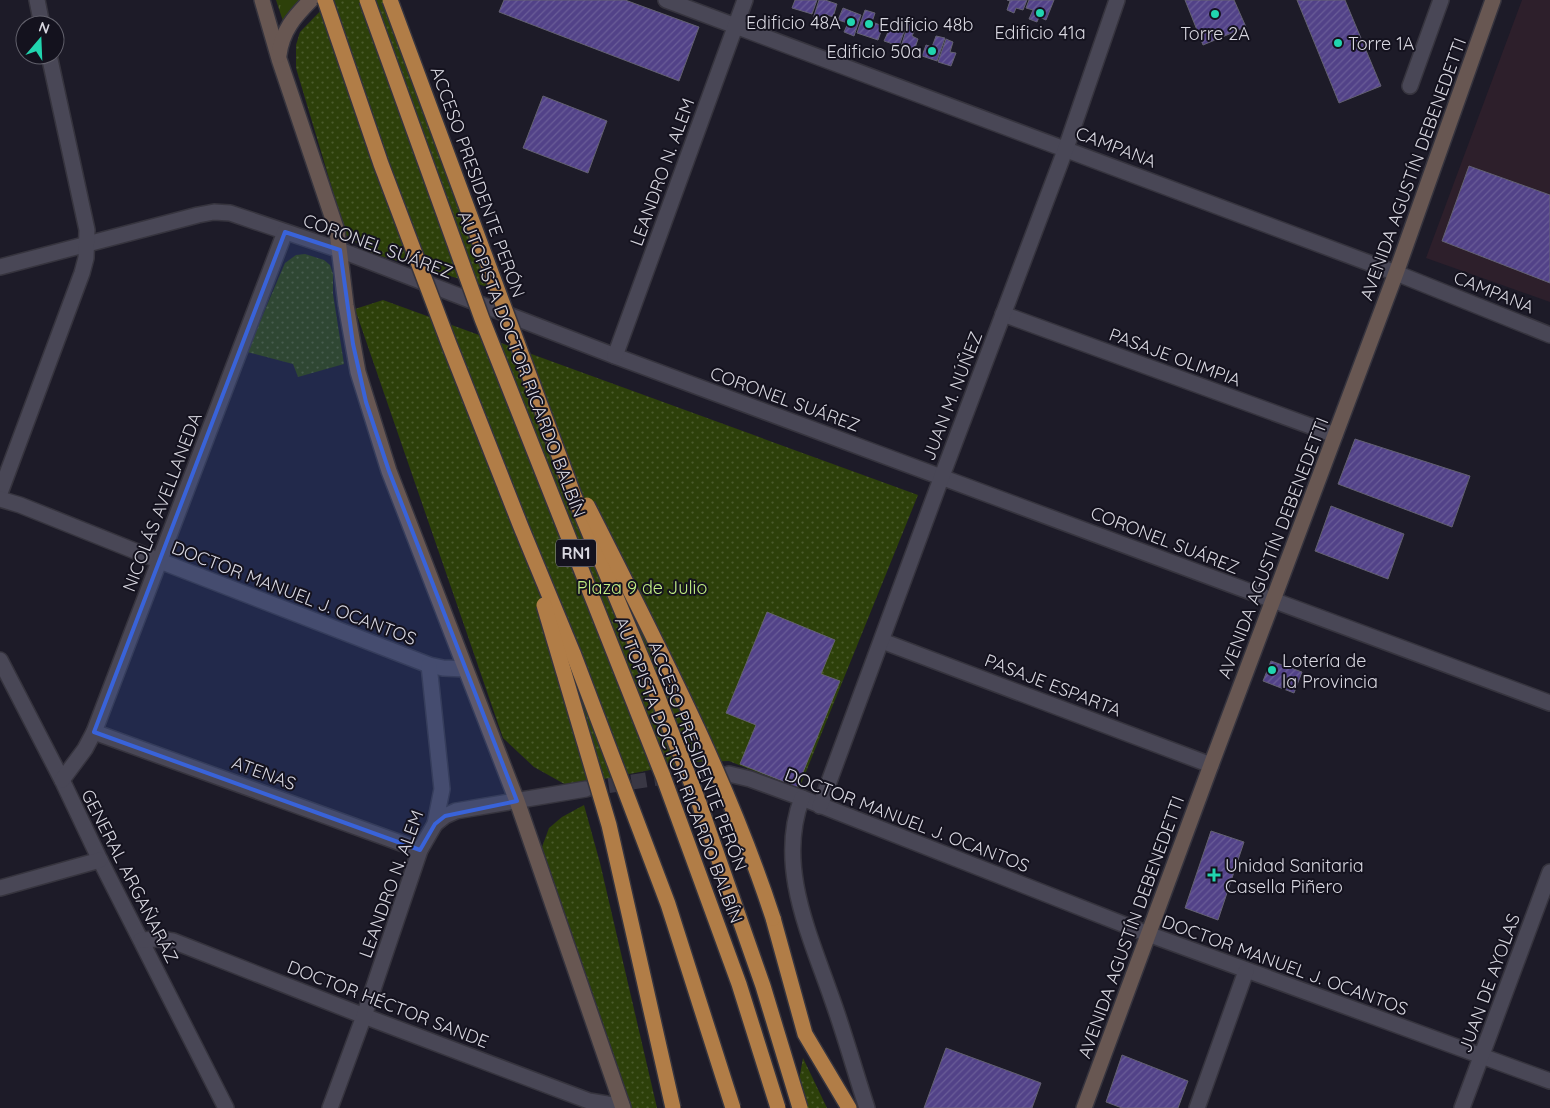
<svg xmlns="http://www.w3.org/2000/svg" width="1550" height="1108" font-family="Quicksand,sans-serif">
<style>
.industrial{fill:#2d1f2b}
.grass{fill:url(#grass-tufts)}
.park{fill:url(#park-dots)}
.building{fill:url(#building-hatch);stroke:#636171}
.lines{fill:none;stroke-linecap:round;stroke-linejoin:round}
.minor-tunnel{stroke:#393744;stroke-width:15;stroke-dasharray:15 8;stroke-linecap:butt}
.minor-casing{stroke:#36343e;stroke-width:18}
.secondary-casing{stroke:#36343e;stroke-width:18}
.motorway-casing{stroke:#36343e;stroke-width:18}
.minor{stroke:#494756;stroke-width:15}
.secondary{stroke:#685752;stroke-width:15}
.motorway{stroke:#b17d47;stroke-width:15}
.motorway-bridge-casing{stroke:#36343e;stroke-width:18;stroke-linecap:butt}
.motorway-bridge{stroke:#b17d47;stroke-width:15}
.marked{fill:#3963d9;fill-opacity:0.2;stroke:#3963d9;stroke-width:4;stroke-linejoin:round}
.poi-dot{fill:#21d5af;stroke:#14121e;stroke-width:2}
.labels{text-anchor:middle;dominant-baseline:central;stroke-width:4;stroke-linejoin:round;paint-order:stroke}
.shield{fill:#14121e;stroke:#9d9ca6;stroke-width:1}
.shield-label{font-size:16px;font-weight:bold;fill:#d8d7e0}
.poi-label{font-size:18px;fill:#d8d7e0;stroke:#14121e;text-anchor:start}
.street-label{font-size:18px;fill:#d8d7e0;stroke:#14121e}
.park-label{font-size:18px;fill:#c1ee84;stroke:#14121e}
</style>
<defs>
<pattern id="grass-tufts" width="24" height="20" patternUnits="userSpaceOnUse" patternTransform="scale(1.25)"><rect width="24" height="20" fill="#2d400a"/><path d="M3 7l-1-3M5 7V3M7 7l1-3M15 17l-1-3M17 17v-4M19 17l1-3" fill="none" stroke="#4b5b2d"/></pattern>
<pattern id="park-dots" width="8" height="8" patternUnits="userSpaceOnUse" patternTransform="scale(1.25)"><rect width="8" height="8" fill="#2d400a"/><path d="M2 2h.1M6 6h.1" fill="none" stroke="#4b5b2d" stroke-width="1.8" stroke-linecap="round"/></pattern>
<pattern id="building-hatch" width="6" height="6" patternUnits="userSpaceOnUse" patternTransform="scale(1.25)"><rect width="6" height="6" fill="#524288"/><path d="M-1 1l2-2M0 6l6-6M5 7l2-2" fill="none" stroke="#6a5d98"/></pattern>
</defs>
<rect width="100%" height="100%" fill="#1d1b28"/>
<path class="industrial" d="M1522,0H1550V302L1426,258Z"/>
<path class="grass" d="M276,0H302L283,21Z"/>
<g class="park">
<path d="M331,0H397L505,292L370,253L346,235L296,68V45L300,32Z"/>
<path d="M305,254L324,260L330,265L333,274V294L344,364L298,377L293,364L247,352L285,263L296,255Z"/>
<path d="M383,300L918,495L799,789L729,761L691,762L568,786L534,767L503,738L355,309Z"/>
<path d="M584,805L600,863L657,1108H632L542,847L549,828L562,817Z"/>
<path d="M803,1058L827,1108H794Z"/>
</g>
<g class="building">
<path d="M504,0H625L699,27L679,81L499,12Z"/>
<path d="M795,0H817L812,14L792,8Z"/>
<path d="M819,0H825L837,4L833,17L824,14L822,22L813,19Z"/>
<path d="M1007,0H1027L1023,10L1016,8L1014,13L1007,10L1010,1Z"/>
<path d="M1029,0H1054L1046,20L1039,17L1037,22L1029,19L1033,10L1026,8Z"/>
<path d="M1185,0H1234L1246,27L1203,45Z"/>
<path d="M1297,0H1345L1381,86L1339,103Z"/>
<path d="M843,8L861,15L854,36L844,32L848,23L838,20Z"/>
<path d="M865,10L875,13L872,22L883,26L878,40L857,33Z"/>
<path d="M899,20L907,23L899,46L884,41L889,30L895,32Z"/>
<path d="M908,24L916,27L912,36L918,39L914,51L901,47Z"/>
<path d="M936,36L945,38L937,61L922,56L926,45L932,47Z"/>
<path d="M946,39L953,42L950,52L956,53L951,66L938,62Z"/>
<path d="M543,96L607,121L588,173L523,148Z"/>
<path d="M1469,166L1550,195V283L1442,241Z"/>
<path d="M1355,439L1470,476L1452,527L1338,484Z"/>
<path d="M1331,506L1404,534L1388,579L1315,551Z"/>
<path d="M767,612L835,640L821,674L840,681L797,787L740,764L756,725L726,713Z"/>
<path d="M1271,661L1302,672L1294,693L1263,681Z"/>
<path d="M1211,831L1244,842L1218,920L1185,908Z"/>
<path d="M946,1048L1041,1083L1032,1108H924Z"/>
<path d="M1122,1055L1188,1081L1178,1108H1122L1106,1102Z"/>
</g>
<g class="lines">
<path class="minor-tunnel" d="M586,789L704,771L728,774"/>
<defs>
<g id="minor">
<path d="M37,0L42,25"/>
<path d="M666,0L1396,273L1550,335"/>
<path d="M1410,86L1441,0"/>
<path d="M0,267L198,215L214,212L230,213L340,250L615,356L1550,703"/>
<path d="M1003,314L1335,435"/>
<path d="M615,356L745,0"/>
<path d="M0,493L82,273L86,258L87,230L49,55"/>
<path d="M0,499L20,505L160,561L429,665L443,668L465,669"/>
<path d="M882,641L1211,765"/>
<path d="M0,660L62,780L100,860L226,1108"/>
<path d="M94,732L420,850"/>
<path d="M729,774L750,779L802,798L1148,934L1550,1081"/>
<path d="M62,780L85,749L94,732L285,232"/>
<path d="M802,798C776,866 810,935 832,999C845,1035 855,1072 867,1108"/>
<path d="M820,806L942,476L1066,148L1117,0"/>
<path d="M435,824L445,816L456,811L586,789"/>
<path d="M0,888L100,860"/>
<path d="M141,940L159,939L173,941L364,1016L589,1101L607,1104L622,1105"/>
<path d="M330,1108L364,1016L420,850L435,824L442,789L429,665"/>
<path d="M1197,1108L1246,971"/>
<path d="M1462,1108L1550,872"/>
</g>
<g id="secondary">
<path d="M262,0L279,59L337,231L346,305L358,372L389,471L517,801L623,1108"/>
<path d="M279,55C282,31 294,17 311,0"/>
<path d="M1084,1108L1211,765L1396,273L1493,0"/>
</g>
<path id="motorway" d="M773,918L805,1034L849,1108"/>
</defs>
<use href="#minor" class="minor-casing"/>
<use href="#secondary" class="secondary-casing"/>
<use href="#motorway" class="motorway-casing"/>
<use href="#minor" class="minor"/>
<use href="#secondary" class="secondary"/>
<use href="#motorway" class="motorway"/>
<defs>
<g id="motorway-bridge">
<path d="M325,0L381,164L449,344L521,527L573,653L668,904L733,1108"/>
<path d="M367,0L482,319L663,776L739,984L778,1108"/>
<path d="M390,0L574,496L657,695L699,803L763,986L800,1108"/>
<path d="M587,505C655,640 726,774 773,918"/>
<path d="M544,605L609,825L673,1108"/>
</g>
</defs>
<use href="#motorway-bridge" class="motorway-bridge-casing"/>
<use href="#motorway-bridge" class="motorway-bridge"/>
</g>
<path class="marked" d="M285,232L340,250L353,344L366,402L389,471L517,801L445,816L435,824L420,850L94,732Z"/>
<g class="poi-dot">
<circle cx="1040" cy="13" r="5"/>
<circle cx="1215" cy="14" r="5"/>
<circle cx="851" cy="22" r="5"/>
<circle cx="869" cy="24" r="5"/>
<circle cx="1338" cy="43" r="5"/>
<circle cx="932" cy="51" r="5"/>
<circle cx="1272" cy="670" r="5"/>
<path d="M1211.5 867.5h5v5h5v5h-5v5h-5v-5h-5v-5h5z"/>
</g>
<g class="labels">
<rect class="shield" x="556" y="539.5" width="40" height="27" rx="4"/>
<g class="shield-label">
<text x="576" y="553">RN1</text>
</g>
<g class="poi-label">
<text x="841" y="22" text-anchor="end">Edificio 48A</text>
<text x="879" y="24">Edificio 48b</text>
<text x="1040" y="32" text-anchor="middle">Edificio 41a</text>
<text x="1215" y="33" text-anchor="middle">Torre 2A</text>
<text x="1348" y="43">Torre 1A</text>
<text x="922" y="51" text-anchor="end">Edificio 50a</text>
<text x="1282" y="660">Lotería de<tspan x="1282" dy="21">la Provincia</tspan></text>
<text x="1225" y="865">Unidad Sanitaria<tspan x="1225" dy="21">Casella Piñero</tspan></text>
</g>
<g class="street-label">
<text transform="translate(1116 147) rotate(21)">CAMPANA</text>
<text transform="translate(1413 169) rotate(-70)">AVENIDA AGUSTÍN DEBENEDETTI</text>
<text transform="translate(662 172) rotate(-70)">LEANDRO N. ALEM</text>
<text transform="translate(478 182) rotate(70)">ACCESO PRESIDENTE PERÓN</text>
<text transform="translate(378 246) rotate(20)">CORONEL SUÁREZ</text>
<text transform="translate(1494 292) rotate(22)">CAMPANA</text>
<text transform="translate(1175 357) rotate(20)">PASAJE OLIMPIA</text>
<text transform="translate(522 364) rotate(69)">AUTOPISTA DOCTOR RICARDO BALBÍN</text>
<text transform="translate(952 396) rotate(-69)">JUAN M. NÚÑEZ</text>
<text transform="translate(785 399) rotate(20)">CORONEL SUÁREZ</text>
<text transform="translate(162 502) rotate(-69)">NICOLÁS AVELLANEDA</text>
<text transform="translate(1165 540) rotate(21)">CORONEL SUÁREZ</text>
<text transform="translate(1273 548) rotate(-69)">AVENIDA AGUSTÍN DEBENEDETTI</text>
<text transform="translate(294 593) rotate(21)">DOCTOR MANUEL J. OCANTOS</text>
<text transform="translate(1053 685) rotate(21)">PASAJE ESPARTA</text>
<text transform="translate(698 756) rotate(69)">ACCESO PRESIDENTE PERÓN</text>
<text transform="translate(679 770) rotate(69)">AUTOPISTA DOCTOR RICARDO BALBÍN</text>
<text transform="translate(264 773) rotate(20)">ATENAS</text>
<text transform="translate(907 820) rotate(21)">DOCTOR MANUEL J. OCANTOS</text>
<text transform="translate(130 876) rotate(63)">GENERAL ARGAÑARÁZ</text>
<text transform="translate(391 884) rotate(-70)">LEANDRO N. ALEM</text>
<text transform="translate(1131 927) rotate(-70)">AVENIDA AGUSTÍN DEBENEDETTI</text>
<text transform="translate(1285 965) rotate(20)">DOCTOR MANUEL J. OCANTOS</text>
<text transform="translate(1489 983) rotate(-70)">JUAN DE AYOLAS</text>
<text transform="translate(388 1004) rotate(21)">DOCTOR HÉCTOR SANDE</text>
</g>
<g class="park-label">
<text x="642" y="587">Plaza 9 de Julio</text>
</g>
</g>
<g transform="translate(40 40) rotate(19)"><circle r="24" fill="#14121e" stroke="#62616c"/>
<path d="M0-4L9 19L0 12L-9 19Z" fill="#21d5af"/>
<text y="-8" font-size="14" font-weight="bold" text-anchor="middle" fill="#d8d7e0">N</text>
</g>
</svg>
